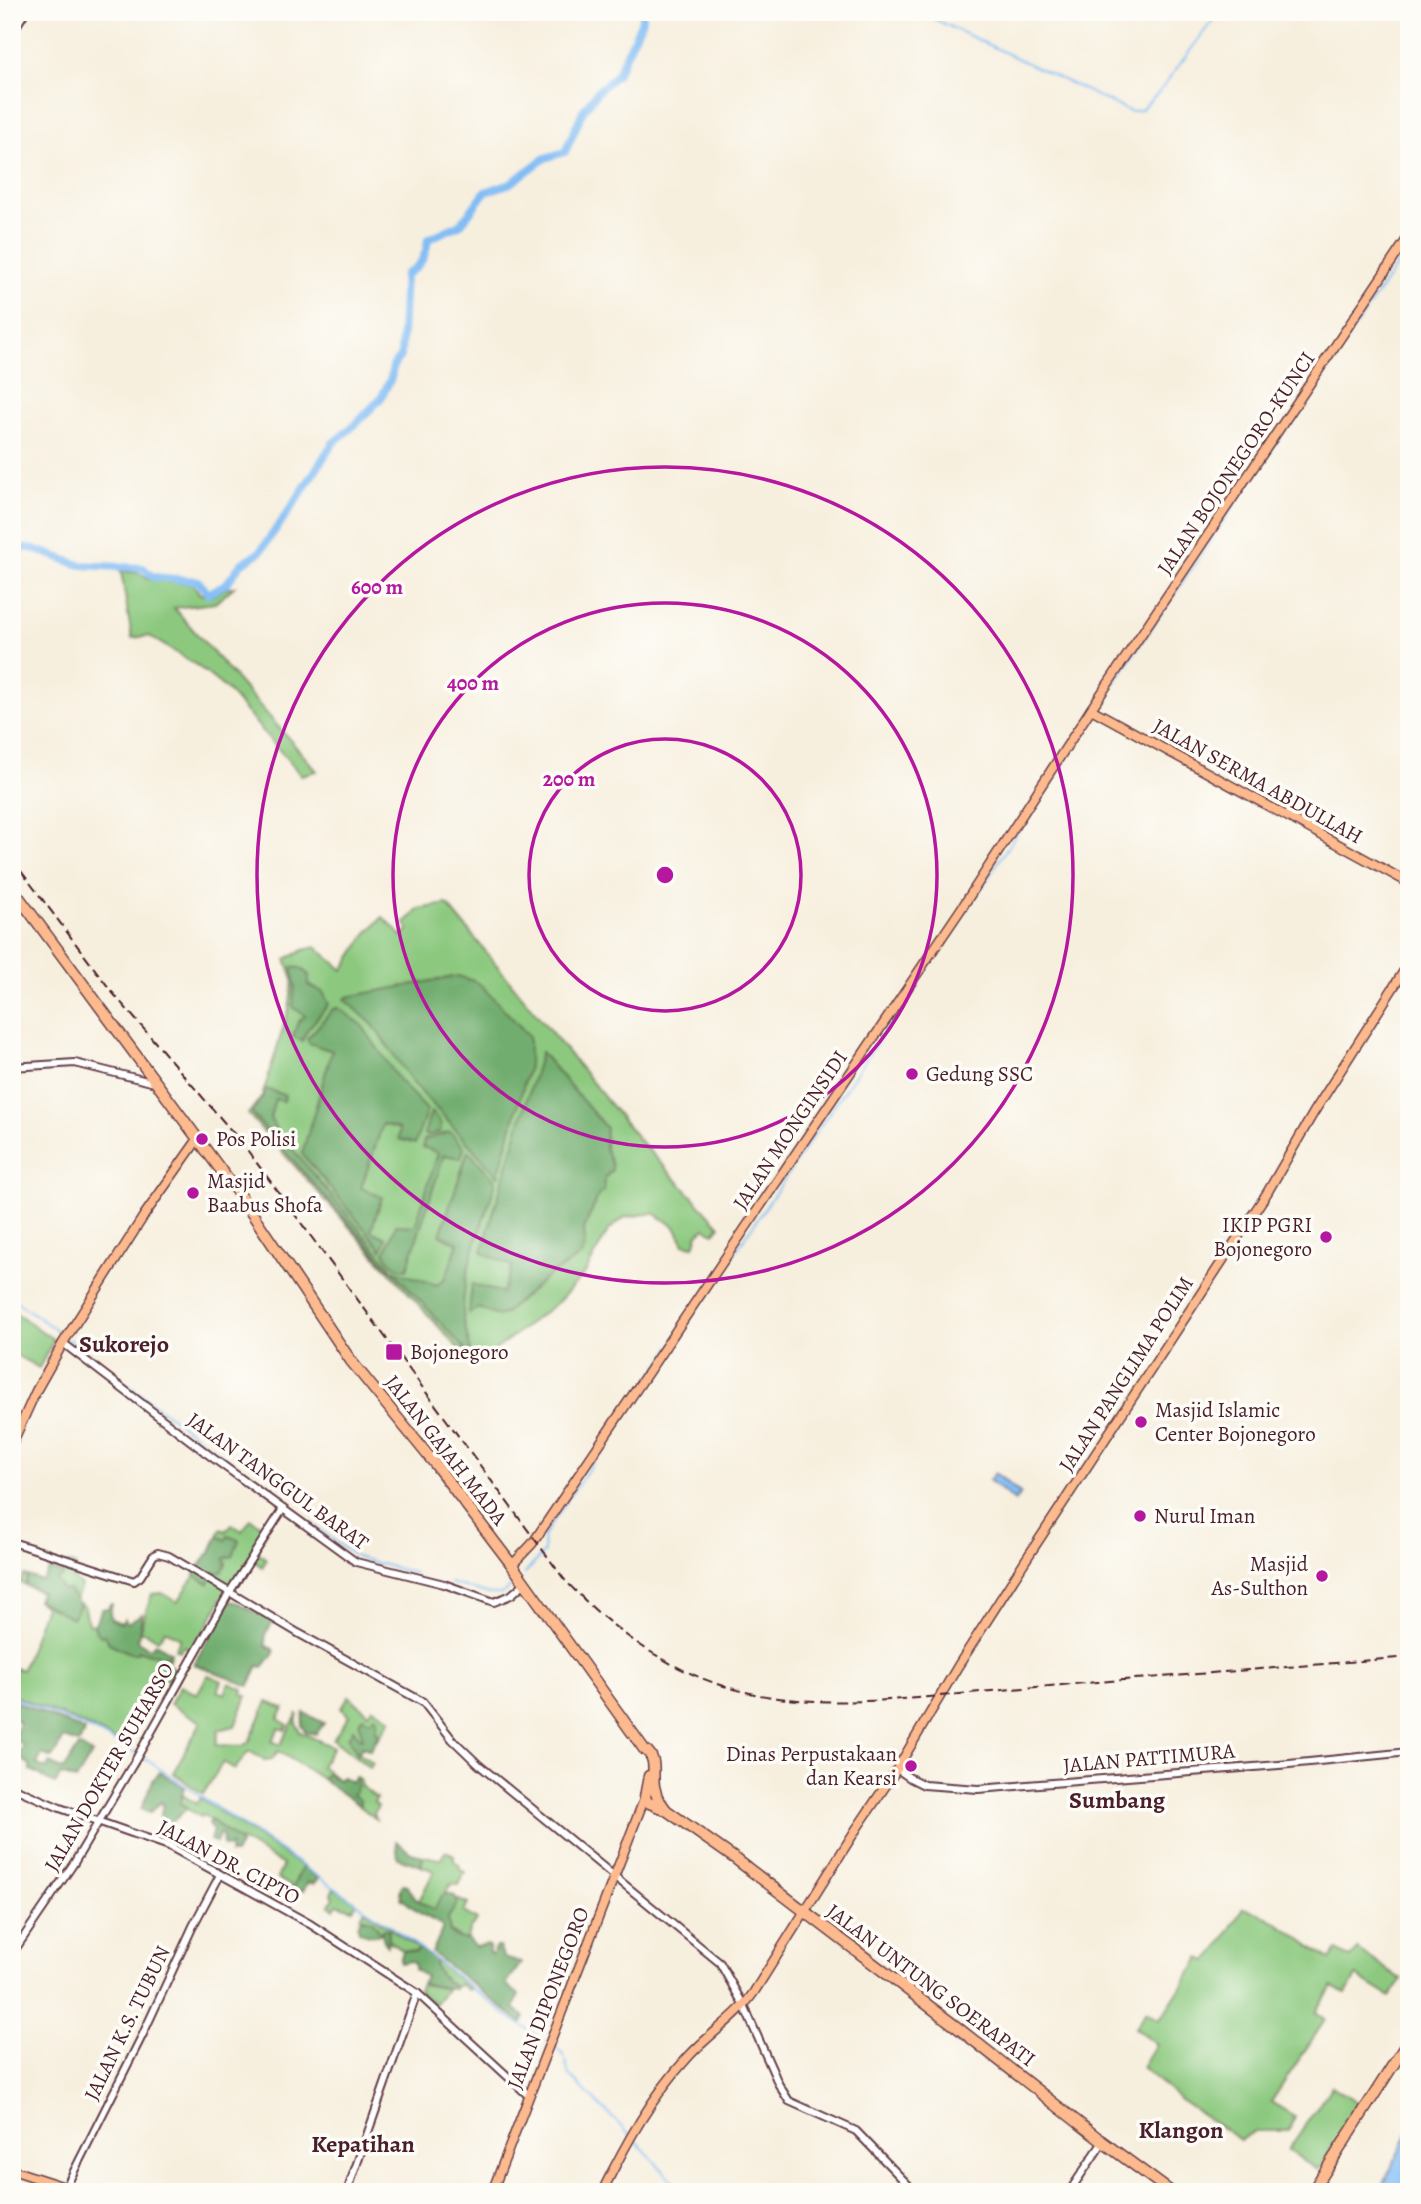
<svg xmlns="http://www.w3.org/2000/svg" width="1421" height="2204" font-family="Alegreya,serif">
<style>
.green{fill:#8cc97f;stroke:#6b7455;stroke-width:2}
.forest{fill:#71ad6e;stroke:#5e664c;stroke-width:2}
.water{fill:#82bdf4;stroke:#666e90;stroke-width:2}
.lines{fill:none;stroke-linecap:round;stroke-linejoin:round}
.stream{stroke:#82bdf4;stroke-width:2}
.river{stroke:#82bdf4;stroke-width:8}
.minor-casing{stroke:#643e46;stroke-width:10}
.major-casing{stroke:#643e46;stroke-width:11}
.highway-casing{stroke:#643e46;stroke-width:13}
.minor{stroke:#fff;stroke-width:6}
.major{stroke:#fcba8e;stroke-width:8}
.highway{stroke:#fcba8e;stroke-width:10}
.rail{stroke:#4a1f2b;stroke-width:2;stroke-dasharray:10 5;stroke-linecap:butt}
.ring{fill:none;stroke:#b5179e;stroke-width:3.5}
.poi-dot{fill:#b5179e;stroke:#fdfcf7;stroke-width:2.5}
.labels{text-anchor:middle;dominant-baseline:central;stroke-width:7;stroke-linejoin:round;paint-order:stroke}
.street-label{font-size:21px;fill:#4a1f2b;stroke:#fdfcf7}
.poi-label{font-size:21px;fill:#4a1f2b;stroke:#fdfcf7;text-anchor:start}
.quarter-label{font-size:24px;font-weight:bold;fill:#4a1f2b;stroke:#fdfcf7}
.centre{fill:#b5179e;stroke:#fdfcf7;stroke-width:3.5}
.ring-label{font-size:21px;text-anchor:middle;font-weight:bold;fill:#b5179e;stroke:#fdfcf7;stroke-width:7;stroke-linejoin:round;paint-order:stroke}
</style>
<rect width="100%" height="100%" fill="#fdfcf7"/>
<filter id="ink" filterUnits="userSpaceOnUse"><feTurbulence type="fractalNoise" baseFrequency=".0143" numOctaves="2"/><feDisplacementMap in="SourceGraphic" scale="14" xChannelSelector="R" yChannelSelector="G"/><feConvolveMatrix kernelMatrix="1 2 1 2 8 2 1 2 1" color-interpolation-filters="sRGB"/></filter>
<filter id="wash" filterUnits="userSpaceOnUse"><feTurbulence type="fractalNoise" baseFrequency=".00686" numOctaves="4" result="noise"/><feDisplacementMap in="SourceGraphic" scale="28" xChannelSelector="R" yChannelSelector="G"/><feGaussianBlur stdDeviation="1.57" result="paint"/><feColorMatrix in="noise" values="0 0 0 0 0 0 0 0 0 0 0 0 0 0 0 0 0 1.4 0 .05"/><feComposite in="paint" operator="in"/></filter>
<g filter="url(#wash)">
<rect width="100%" height="100%" fill="#f7efde"/>
<g class="green">
<path d="M121,571L139,573L148,579L193,584L200,594L211,596L226,588L234,587L215,603L174,608L317,771L301,775L226,689L199,667L149,636L132,638Z"/>
<path d="M447,904L639,1140L720,1226L714,1233L705,1228L698,1234L694,1246L684,1244L675,1227L654,1213L625,1217L608,1231L585,1273L559,1301L474,1366L248,1114L262,1097L289,1009L293,980L286,959L304,950L316,947L343,970L367,933L383,917L402,936L409,929L405,923L419,909Z"/>
<path d="M12,1310L54,1340L39,1368L12,1353Z"/>
<path d="M251,1519L267,1530L256,1551L267,1559L262,1567L251,1559L230,1590L225,1593L193,1651L183,1646L180,1651L175,1649L181,1638L165,1630L158,1640L145,1632H139L152,1594L162,1593L178,1602L208,1554H210L221,1529L226,1531L232,1524L242,1531Z"/>
<path d="M67,1563L76,1566L72,1577L81,1586L76,1600L85,1608L88,1624L94,1625L96,1632L101,1636L105,1634L109,1643L130,1653L139,1650C150,1656 158,1653 170,1657L167,1664L181,1672L175,1683L159,1676L138,1714L134,1712L118,1742L94,1729L12,1695L14,1668L22,1670L45,1606L37,1600L41,1592L20,1583L24,1575L42,1581L50,1568L62,1574Z"/>
<path d="M208,1675L222,1681L218,1691L225,1694L229,1683L243,1689L242,1694L247,1696L235,1726L219,1730L216,1745L242,1746L249,1742L267,1702L284,1708L278,1719L288,1725L285,1730L279,1728L272,1741L280,1745L298,1713L296,1723L300,1732L333,1747L321,1766L338,1780L343,1777L350,1782L356,1777L361,1781L360,1785L376,1798L374,1802L378,1806L374,1814L376,1819L338,1789L278,1751L272,1759L264,1760L249,1751L235,1769L223,1762L203,1794L173,1773L201,1722L170,1704L180,1686L197,1694Z"/>
<path d="M349,1696L368,1713L373,1708L391,1719L370,1750L362,1746L358,1753L373,1763L370,1768L333,1739L349,1716L341,1708Z"/>
<path d="M183,1795L196,1804L200,1798L303,1867L298,1875L294,1888L277,1878L283,1865L241,1840L238,1841L220,1826L203,1815L201,1817L187,1809L186,1806L180,1804Z"/>
<path d="M445,1851L454,1855V1861L459,1864L460,1870L465,1872L459,1885L451,1884L434,1910L419,1901L434,1871L421,1866L423,1856L440,1859Z"/>
<path d="M334,1888L357,1903L353,1909L337,1904L334,1909L329,1905L333,1899L331,1893Z"/>
<path d="M455,1898L468,1904L464,1912L477,1920L469,1930L467,1939H461L448,1930V1918L457,1903Z"/>
<path d="M1243,1908C1272,1914 1305,1943 1330,1960L1337,1950L1351,1958L1357,1949L1402,1980L1390,1997L1356,1976L1346,1994L1332,1987L1316,2012L1325,2020L1271,2102L1294,2116L1289,2131H1255L1240,2140L1179,2099L1142,2067L1156,2044L1135,2028L1146,2011L1158,2019L1165,2012L1200,1958L1207,1961L1214,1954Z"/>
<path d="M365,1910L419,1949L415,1952L403,1951L388,1940L389,1930L380,1932L369,1919L360,1917Z"/>
<path d="M435,1960L470,1988L468,1990L459,1984L454,1989V1986C444,1982 434,1971 435,1960Z"/>
<path d="M422,1984L447,1989L434,2004L418,1991Z"/>
<path d="M1332,2086L1360,2104L1318,2170L1288,2150Z"/>
</g>
<g class="forest">
<path d="M292,967L300,968L309,975L308,985L323,992L329,1004L307,1030L302,1041L293,1037L298,1022L305,1016L293,1007L295,986Z"/>
<path d="M458,976L474,981L482,986L529,1036V1066L498,1176L414,1084L373,1025L345,999L347,997Z"/>
<path d="M338,1008L361,1024L399,1080L427,1110L415,1144L399,1139V1129L383,1124L361,1188L382,1197L371,1231L386,1238L382,1250L302,1154L332,1051L309,1043L307,1039L333,1009Z"/>
<path d="M541,1052L606,1128L605,1148L612,1165V1170L604,1179V1191L599,1194L584,1229L585,1242L582,1255L547,1277L504,1314L497,1316L478,1308L469,1314L472,1284L502,1293L513,1266L485,1254L482,1251Z"/>
<path d="M265,1089L285,1095L284,1101L275,1099L270,1118L277,1131L391,1267L390,1270L253,1115L252,1112L263,1096Z"/>
<path d="M431,1112C437,1118 444,1123 440,1132L426,1136L424,1134Z"/>
<path d="M450,1132L464,1147L461,1158L444,1155L407,1269C397,1270 389,1262 385,1253L396,1225L415,1226L438,1153L423,1147L424,1140Z"/>
<path d="M468,1151L496,1181C484,1223 462,1269 463,1313C464,1328 470,1343 471,1356L392,1270L437,1285L446,1277L458,1243L440,1235Z"/>
<path d="M218,1536L226,1540L228,1536L239,1540L233,1556L225,1558L226,1564L222,1572L212,1573L209,1584L194,1575L208,1554H210Z"/>
<path d="M50,1568L62,1574L63,1576L56,1579L62,1590H69L80,1605L72,1618L37,1600L41,1592L25,1585L28,1576L42,1581Z"/>
<path d="M230,1601L239,1603L273,1622L265,1634L266,1646L273,1649L274,1653L263,1667L258,1666L249,1686L194,1664Z"/>
<path d="M110,1604H112L110,1613L111,1619L121,1623L125,1619L127,1623L142,1614L138,1641L150,1649L155,1643L171,1652L170,1657C158,1653 150,1656 139,1650L137,1653H130L109,1643L105,1635L101,1636L96,1632L94,1625L102,1609L108,1608Z"/>
<path d="M12,1700L85,1731L79,1743L64,1738L52,1758L42,1754L37,1764L46,1769L50,1763L63,1770L79,1746L92,1754L76,1780L61,1775L55,1784C45,1780 40,1773 30,1770V1765L18,1757L23,1745L13,1739L20,1722L12,1718Z"/>
<path d="M304,1713L324,1723L316,1734L306,1732L302,1726Z"/>
<path d="M375,1716L378,1718L376,1731L379,1734L370,1750L362,1746L358,1754L348,1738L353,1729L361,1739H363C362,1730 355,1724 363,1717L370,1721Z"/>
<path d="M160,1772L184,1787L180,1804L186,1806V1809L169,1825L160,1819L163,1804L161,1802L149,1813L141,1809L153,1780Z"/>
<path d="M327,1774L339,1780L343,1777L350,1782L356,1777L357,1779L355,1792L352,1794L360,1800V1806L322,1779Z"/>
<path d="M211,1820L241,1843L235,1854H230L231,1845L228,1847L223,1845L222,1834H219L216,1843L210,1840L213,1830L209,1823Z"/>
<path d="M396,1841L411,1853L423,1856L421,1866L398,1858Z"/>
<path d="M303,1867L318,1878L314,1884L308,1882L303,1891H298L296,1895L292,1891L298,1875Z"/>
<path d="M403,1885L407,1886C411,1899 423,1903 434,1910L441,1897L447,1893L455,1896L458,1903L448,1918L450,1933L461,1939H467L475,1947L488,1945L490,1947L489,1954L493,1955L496,1947H499L504,1958L521,1963L506,1984L519,1995L514,2008L525,2017L522,2023L432,1953L442,1930V1925L421,1914L401,1898L400,1889Z"/>
<path d="M362,1919C372,1919 376,1923 380,1932L384,1929L389,1930L388,1946L384,1941L382,1933C375,1937 365,1935 359,1931L358,1924Z"/>
<path d="M419,1949L435,1960C434,1971 444,1982 454,1986V1989L422,1984L425,1976L414,1970V1963L412,1961L401,1963L400,1961L403,1951L415,1952Z"/>
</g>
<g class="water">
<path d="M995,1473L1021,1494L1015,1501L989,1480Z"/>
<path d="M1409,2130V2192H1380Z"/>
</g>
<g class="lines">
<g class="stream">
<path d="M919,12L1131,112L1141,110L1159,92L1219,12"/>
<path d="M1096,710L1409,247"/>
<path d="M12,1298L64,1336"/>
<path d="M68,1339L346,1550L359,1558L414,1573"/>
<path d="M525,1574L544,1552L543,1537L548,1529L990,875L1093,714"/>
<path d="M450,1583L489,1594H501L519,1581"/>
<path d="M12,1697L94,1731L136,1753"/>
<path d="M141,1756L395,1929L505,2014L545,2041"/>
<path d="M553,2045L564,2056L569,2075L630,2135"/>
<path d="M634,2139L683,2192"/>
</g>
<path class="river" d="M12,548H31L80,565L143,568L153,577L198,581L208,594L227,583L241,564L259,553L295,502L333,443L357,423L381,398L391,378L393,366L401,355L405,275C421,266 426,257 428,239L461,224L485,192L511,183L545,158L565,152L583,111L598,91L617,74L641,23L643,12"/>
</g>
</g>
<g filter="url(#ink)">
<g class="lines">
<defs>
<g id="minor">
<path d="M12,33L25,12"/>
<path d="M12,1067L75,1063L155,1083"/>
<path d="M63,1343L213,1458L356,1562L444,1584L494,1602L511,1595L525,1583"/>
<path d="M12,1542L134,1581L140,1577L154,1555L158,1553L169,1556L298,1633L423,1702L452,1739L479,1765L720,1963L744,2006L779,2085L789,2101L856,2131L915,2192"/>
<path d="M897,1769L910,1778L924,1785L978,1789L1279,1765L1409,1752"/>
<path d="M12,1787L60,1808L169,1846L310,1924L417,1993L529,2096"/>
<path d="M12,1954L74,1863L136,1759L229,1593L283,1509"/>
<path d="M66,2187L143,2034L193,1926L220,1875"/>
<path d="M347,2192L417,1993"/>
<path d="M1069,2192L1103,2142"/>
</g>
<g id="major">
<path d="M1091,709L1409,883"/>
<path d="M12,1444L36,1391L63,1343L145,1214L198,1139"/>
<path d="M512,1565L532,1544L963,906L1091,709L1409,236"/>
<path d="M12,2170L80,2192"/>
<path d="M492,2192L645,1797"/>
<path d="M602,2192C626,2143 652,2096 689,2056C710,2033 737,2017 754,1992L857,1828L897,1769L958,1666L1025,1561L1267,1193L1314,1112L1409,963"/>
</g>
<g id="highway">
<path d="M12,888L243,1200L351,1361L435,1464L512,1565L644,1749C660,1759 650,1776 655,1790C656,1798 662,1804 666,1810"/>
<path d="M649,1776L645,1797L647,1802L666,1810L737,1860L958,2028L1103,2142L1171,2192"/>
<path d="M1312,2192L1409,2040"/>
</g>
</defs>
<use href="#minor" class="minor-casing"/>
<use href="#major" class="major-casing"/>
<use href="#highway" class="highway-casing"/>
<use href="#minor" class="minor"/>
<use href="#major" class="major"/>
<use href="#highway" class="highway"/>
<path class="rail" d="M12,859L112,992L242,1143L564,1579C614,1633 676,1677 750,1693C830,1711 932,1696 1013,1689C1145,1678 1277,1668 1409,1657"/>
</g>
</g>
<g class="ring">
<circle cx="665" cy="875" r="136"/>
<circle cx="665" cy="875" r="272"/>
<circle cx="665" cy="875" r="408"/>
</g>
<g class="poi-dot">
<circle cx="912" cy="1074" r="7"/>
<circle cx="202" cy="1139" r="7"/>
<circle cx="193" cy="1193" r="7"/>
<circle cx="1326" cy="1237" r="7"/>
<rect x="385" y="1343" width="18" height="18" rx="3.5"/>
<circle cx="1141" cy="1422" r="7"/>
<circle cx="1140" cy="1516" r="7"/>
<circle cx="1322" cy="1576" r="7"/>
<circle cx="911" cy="1766" r="7"/>
</g>
<g class="labels">
<g class="street-label">
<text transform="translate(1236 463) rotate(-56)">JALAN BOJONEGORO-KUNCI</text>
<text transform="translate(1258 781) rotate(29)">JALAN SERMA ABDULLAH</text>
<text transform="translate(790 1130) rotate(-56)">JALAN MONGINSIDI</text>
<text transform="translate(1126 1374) rotate(-57)">JALAN PANGLIMA POLIM</text>
<text transform="translate(446 1450) rotate(52)">JALAN GAJAH MADA</text>
<text transform="translate(278 1481) rotate(36)">JALAN TANGGUL BARAT</text>
<text transform="translate(1149 1758) rotate(-5)">JALAN PATTIMURA</text>
<text transform="translate(109 1767) rotate(-60)">JALAN DOKTER SUHARSO</text>
<text transform="translate(229 1862) rotate(28)">JALAN DR. CIPTO</text>
<text transform="translate(931 1985) rotate(37)">JALAN UNTUNG SOERAPATI</text>
<text transform="translate(548 1998) rotate(-69)">JALAN DIPONEGORO</text>
<text transform="translate(127 2023) rotate(-64)">JALAN K.S. TUBUN</text>
</g>
<g class="poi-label">
<text x="926" y="1074">Gedung SSC</text>
<text x="216" y="1139">Pos Polisi</text>
<text x="207" y="1181">Masjid<tspan x="207" dy="24">Baabus Shofa</tspan></text>
<text x="1312" y="1225" text-anchor="end">IKIP PGRI<tspan x="1312" dy="24">Bojonegoro</tspan></text>
<text x="410" y="1352">Bojonegoro</text>
<text x="1155" y="1410">Masjid Islamic<tspan x="1155" dy="24">Center Bojonegoro</tspan></text>
<text x="1154" y="1516">Nurul Iman</text>
<text x="1308" y="1564" text-anchor="end">Masjid<tspan x="1308" dy="24">As-Sulthon</tspan></text>
<text x="897" y="1754" text-anchor="end">Dinas Perpustakaan<tspan x="897" dy="24">dan Kearsi</tspan></text>
</g>
<g class="quarter-label">
<text x="124" y="1344">Sukorejo</text>
<text x="1117" y="1800">Sumbang</text>
<text x="1181" y="2130">Klangon</text>
<text x="363" y="2144">Kepatihan</text>
</g>
</g>
<circle cx="665" cy="875" r="10" class="centre"/>
<g class="ring-label">
<text x="377" y="594">600 m</text>
<text x="473" y="690">400 m</text>
<text x="569" y="786">200 m</text>
</g>
<rect width="1421" height="2204" fill="none" stroke="#fdfcf7" stroke-width="42"/>
</svg>
